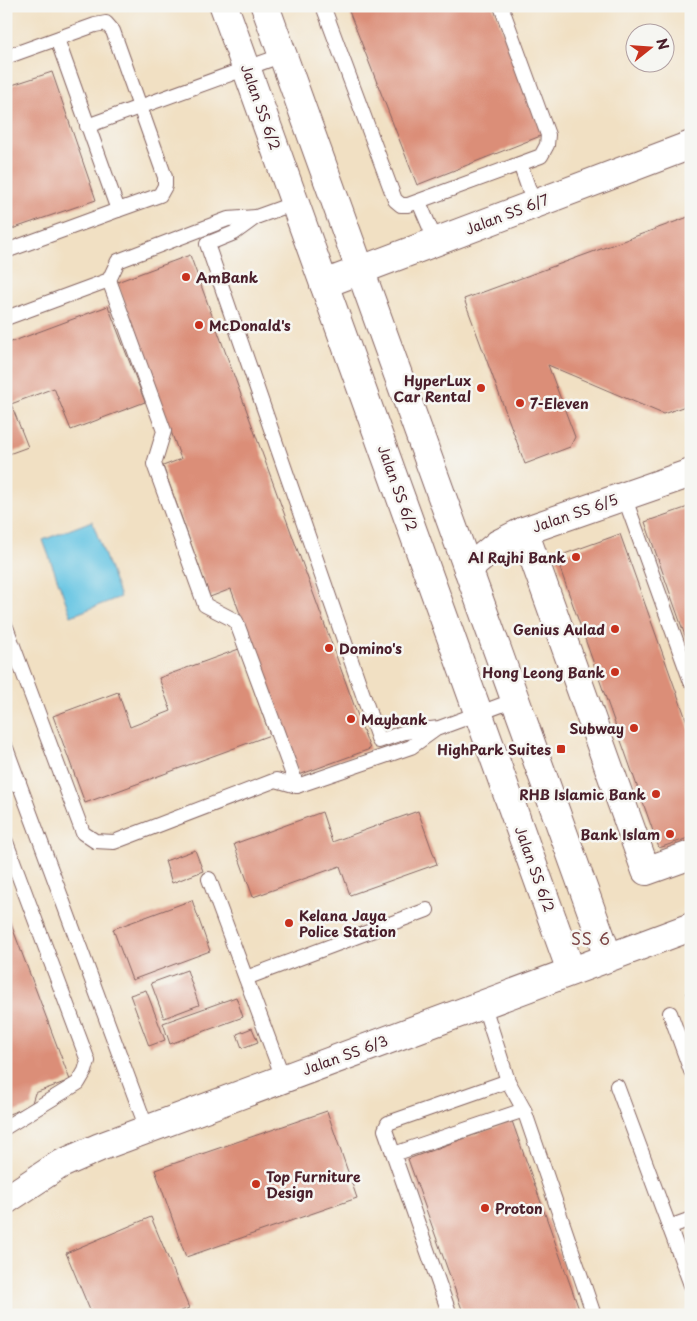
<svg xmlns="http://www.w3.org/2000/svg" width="697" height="1321" font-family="'Playpen Sans',sans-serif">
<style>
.water{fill:#64c4e3;stroke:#577287}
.building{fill:#db8e78}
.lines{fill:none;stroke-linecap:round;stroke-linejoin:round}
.service-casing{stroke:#846360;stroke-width:16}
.minor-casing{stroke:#846360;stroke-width:30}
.tertiary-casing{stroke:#846360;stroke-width:30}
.service{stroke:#fff;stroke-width:14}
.minor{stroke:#fff;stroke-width:28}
.tertiary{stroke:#fff;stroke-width:28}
.poi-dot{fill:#c8321e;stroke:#f6f6f2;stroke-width:2}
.labels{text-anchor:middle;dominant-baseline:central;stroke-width:5;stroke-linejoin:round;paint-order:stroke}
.street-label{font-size:14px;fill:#4a1f2b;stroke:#f6f6f2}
.poi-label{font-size:14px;font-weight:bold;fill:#4a1f2b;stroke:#f6f6f2;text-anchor:start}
.quarter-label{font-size:16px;letter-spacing:1px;fill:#7d4646;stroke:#f6f6f2}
</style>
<rect width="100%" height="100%" fill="#f6f6f2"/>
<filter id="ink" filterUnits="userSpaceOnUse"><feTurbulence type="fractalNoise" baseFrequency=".02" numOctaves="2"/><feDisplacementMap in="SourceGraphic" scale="10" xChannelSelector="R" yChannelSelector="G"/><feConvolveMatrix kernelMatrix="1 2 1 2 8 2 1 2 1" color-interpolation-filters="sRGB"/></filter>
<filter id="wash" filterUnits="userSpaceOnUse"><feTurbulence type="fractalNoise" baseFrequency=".0096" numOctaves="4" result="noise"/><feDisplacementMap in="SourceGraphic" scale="20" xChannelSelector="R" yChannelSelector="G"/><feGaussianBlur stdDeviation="1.12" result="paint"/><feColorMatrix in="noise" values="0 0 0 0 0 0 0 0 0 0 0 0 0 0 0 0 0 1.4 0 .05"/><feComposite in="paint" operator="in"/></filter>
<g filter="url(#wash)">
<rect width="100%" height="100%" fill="#f1e0c3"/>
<path class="water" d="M92,521L120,597L71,616L43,540Z"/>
<g id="blocks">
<g class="building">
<path d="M347,6H493L543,135L417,185Z"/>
<path d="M52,72L96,200L6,231V87Z"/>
<path d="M691,216V404L663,414L548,365L575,437L570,447L525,464L464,299Z"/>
<path d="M190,255L370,749L299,775L231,589L210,597L163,466L181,459L117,282Z"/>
<path d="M108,306L145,402L71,430L54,388L11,404L28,447L6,455V344Z"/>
<path d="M691,506V650H690L645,522Z"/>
<path d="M620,534L691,733V837L659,848L556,557Z"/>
<path d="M239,649L270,735L85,803L53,716L118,692L130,727L171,711L159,678Z"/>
<path d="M418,811L437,864L350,895L340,866L253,897L234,844L322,812L332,842Z"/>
<path d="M195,850L203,871L172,883L165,861Z"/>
<path d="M192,900L210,951L132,980L113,929Z"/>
<path d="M6,911L70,1080L35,1093L31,1106L6,1115Z"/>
<path d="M187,970L199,1005L164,1018L151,983Z"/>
<path d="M146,990L165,1040L149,1046L130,995Z"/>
<path d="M691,990V1005L686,992Z"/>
<path d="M236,997L243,1017L170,1044L163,1023Z"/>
<path d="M252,1028L258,1042L242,1048L237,1034Z"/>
<path d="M327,1111L357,1198L186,1257L155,1170Z"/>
<path d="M512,1121L581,1315H464L408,1159Z"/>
<path d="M151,1217L189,1308L172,1315H92L66,1253Z"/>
</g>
</g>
</g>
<g filter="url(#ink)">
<use href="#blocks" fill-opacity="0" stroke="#846360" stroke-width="1"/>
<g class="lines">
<defs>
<g id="service">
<path d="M323,6L395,200L401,205H408L541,156L547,145L548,135L501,6"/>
<path d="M6,57L95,25L106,23L113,31L165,177V186L160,195L118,210L57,39"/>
<path d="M87,126L283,55"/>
<path d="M520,164L534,204"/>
<path d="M419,202L436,242"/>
<path d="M256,217L234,233L207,244L379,741L405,732L439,728L515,700"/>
<path d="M6,251L118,210"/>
<path d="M109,280L164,431L154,464L205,605L236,621L297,786"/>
<path d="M6,318L109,280L118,261L228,219L256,217L295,203"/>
<path d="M624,496L691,682"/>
<path d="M6,627L83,833L95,841L114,842L276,780L297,786L411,747L436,729"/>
<path d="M6,748L147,1129"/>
<path d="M6,786L19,782"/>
<path d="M6,842L88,1061L85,1071L78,1083L6,1127"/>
<path d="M209,879L283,1078"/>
<path d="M246,978L427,910"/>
<path d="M483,1003L508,1081L524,1110L594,1315"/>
<path d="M670,1013L691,1071"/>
<path d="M617,1086L691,1285"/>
<path d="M394,1154L524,1110"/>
<path d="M669,1227L691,1219"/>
<path d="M450,1315L385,1130L388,1123L508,1081"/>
</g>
<g id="minor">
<path d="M324,284L691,145"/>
<path d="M524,531L646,871L691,855"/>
<path d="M468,569L498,544L524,531L691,473"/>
</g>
<g id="tertiary">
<path d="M224,6L571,971"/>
<path d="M265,6L608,957"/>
<path d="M6,1200L59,1165L100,1147L691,927"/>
</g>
</defs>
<use href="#service" class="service-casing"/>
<use href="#minor" class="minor-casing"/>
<use href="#tertiary" class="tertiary-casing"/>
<use href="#service" class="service"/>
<use href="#minor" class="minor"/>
<use href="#tertiary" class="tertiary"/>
</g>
</g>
<g class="poi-dot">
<circle cx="186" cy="277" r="5"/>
<circle cx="199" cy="325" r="5"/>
<circle cx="481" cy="388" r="5"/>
<circle cx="520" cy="403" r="5"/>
<circle cx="576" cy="557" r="5"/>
<circle cx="615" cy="629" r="5"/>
<circle cx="329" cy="648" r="5"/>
<circle cx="615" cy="672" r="5"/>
<circle cx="351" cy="719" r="5"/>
<circle cx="634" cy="728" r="5"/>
<rect x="556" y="744" width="10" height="10" rx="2.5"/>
<circle cx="656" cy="794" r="5"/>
<circle cx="670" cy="834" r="5"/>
<circle cx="289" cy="923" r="5"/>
<circle cx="256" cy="1184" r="5"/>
<circle cx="485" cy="1208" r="5"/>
</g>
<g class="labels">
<g class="street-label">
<text transform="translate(261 107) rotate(70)">Jalan SS 6/2</text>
<text transform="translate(507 214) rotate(-21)">Jalan SS 6/7</text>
<text transform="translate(398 488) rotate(70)">Jalan SS 6/2</text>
<text transform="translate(575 513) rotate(-19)">Jalan SS 6/5</text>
<text transform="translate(535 869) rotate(70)">Jalan SS 6/2</text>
<text transform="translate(345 1055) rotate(-20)">Jalan SS 6/3</text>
</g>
<g class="poi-label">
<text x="196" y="277">AmBank</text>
<text x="209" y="325">McDonald's</text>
<text x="471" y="380" text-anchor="end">HyperLux<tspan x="471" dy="16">Car Rental</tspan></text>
<text x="530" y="403">7-Eleven</text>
<text x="566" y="557" text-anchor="end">Al Rajhi Bank</text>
<text x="605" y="629" text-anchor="end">Genius Aulad</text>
<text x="339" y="648">Domino's</text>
<text x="605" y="672" text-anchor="end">Hong Leong Bank</text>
<text x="361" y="719">Maybank</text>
<text x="624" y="728" text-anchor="end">Subway</text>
<text x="551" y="749" text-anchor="end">HighPark Suites</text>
<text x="646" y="794" text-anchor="end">RHB Islamic Bank</text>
<text x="660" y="834" text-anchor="end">Bank Islam</text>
<text x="299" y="915">Kelana Jaya<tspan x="299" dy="16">Police Station</tspan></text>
<text x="266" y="1176">Top Furniture<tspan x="266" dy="16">Design</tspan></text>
<text x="495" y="1208">Proton</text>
</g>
<g class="quarter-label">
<text x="591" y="938">SS 6</text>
</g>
</g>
<rect width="697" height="1321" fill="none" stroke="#f6f6f2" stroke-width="25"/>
<g transform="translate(650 48) rotate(73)"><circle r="24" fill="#f6f6f2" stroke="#b1a0a2"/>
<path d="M0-4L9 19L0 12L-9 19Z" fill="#c8321e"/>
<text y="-8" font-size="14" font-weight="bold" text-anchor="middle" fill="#4a1f2b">N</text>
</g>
</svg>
